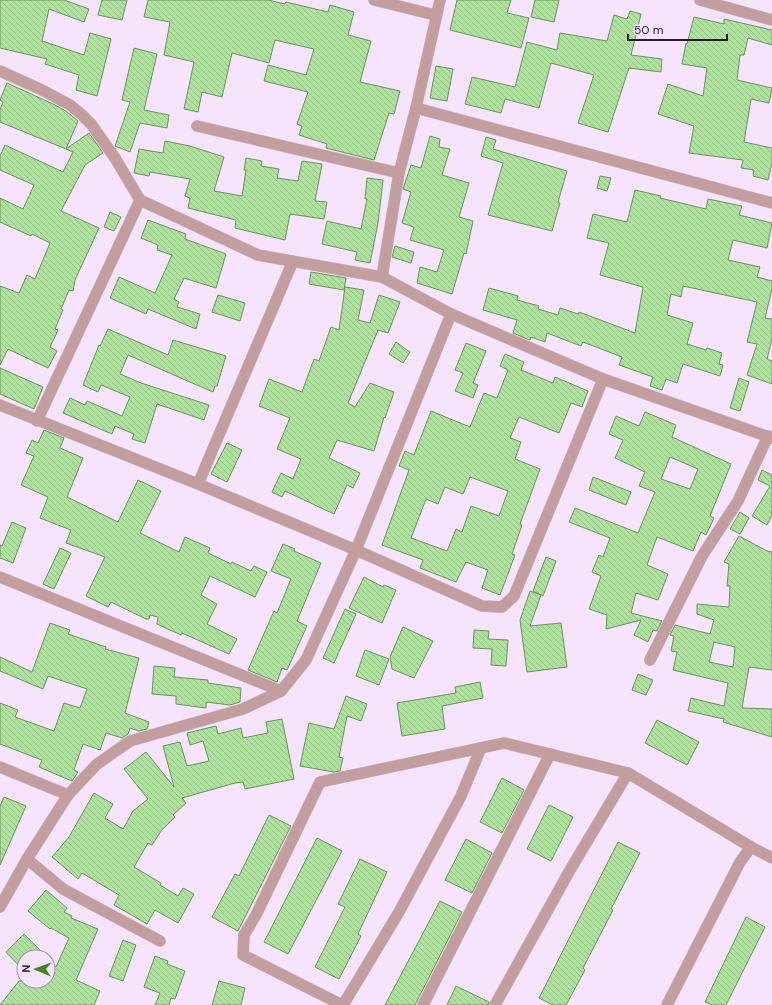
<svg xmlns="http://www.w3.org/2000/svg" width="772" height="1005" font-family="'DM Sans',sans-serif">
<style>
.building{fill:url(#building-back-hatch);stroke:#69945b;fill-rule:evenodd}
.lines{fill:none;stroke-linecap:round;stroke-linejoin:round}
.minor-casing{stroke:#d1bed7;stroke-width:12}
.minor{stroke:#c29e9e;stroke-width:11}
</style>
<defs>
<pattern id="building-back-hatch" width="6" height="6" patternUnits="userSpaceOnUse"><rect width="6" height="6" fill="#aee39d"/><path d="M-1 5l2 2M0 0l6 6M5-1l2 2" fill="none" stroke="#96c288"/></pattern>
</defs>
<rect width="100%" height="100%" fill="#f6e3fc"/>
<g class="building">
<path d="M0,0H64L89,9L84,22L49,9L42,41L84,55L90,33L111,39L97,96L76,90L79,75L45,64L47,59L0,48Z"/>
<path d="M102,0H127L122,20L98,15Z"/>
<path d="M148,0H268L285,4L286,2L328,12L330,5L354,12L348,35L371,41L360,82L400,91L394,114L389,113L374,160L326,148L327,144L299,135L302,126L297,124L308,92L264,81L268,65L306,75L314,49L275,40L269,63L232,53L222,97L202,92L198,112L184,109L194,62L164,55L170,22L144,17Z"/>
<path d="M457,0H511L507,13L529,18L521,48L450,30Z"/>
<path d="M535,0H559L554,22L531,17Z"/>
<path d="M630,11L641,14L631,55L662,59L661,72L629,68L608,132L578,123L594,75L551,63L539,108L505,99L501,113L465,104L472,77L515,87L527,42L557,50L560,33L607,41L614,15L627,19Z"/>
<path d="M694,17L724,24V19L772,30V45L748,38L744,55H740L737,80L772,88L769,103L751,99L744,142L772,148V163L768,180L753,176L754,170L741,168L743,160L689,153L694,126L658,114L668,84L703,96L707,68L682,64L686,43L687,44Z"/>
<path d="M134,48L157,54L144,110L169,115L167,128L140,123L130,152L115,146L130,102L122,100Z"/>
<path d="M436,66L453,69L447,101L430,98Z"/>
<path d="M7,83L53,104L66,111L78,121L66,149L0,122V110L3,102L0,100Z"/>
<path d="M89,133L103,153L85,165L61,211L99,228L75,280L73,291L69,290L61,309L63,310L55,329L58,330L50,347L57,351L48,368L8,349L0,365V286L19,293L27,275L35,279L50,243L32,234L31,236L0,222V198L23,209L34,185L0,170V156L5,145L63,172L73,152L66,149Z"/>
<path d="M430,136L440,139L439,147L450,149L442,175L469,183L459,217L473,221L466,254L464,253L452,294L417,283L420,267L437,272L444,250L410,240L414,227L402,223L411,192L403,189L411,165L421,168Z"/>
<path d="M486,137L496,140L493,149L567,171L558,202L560,203L552,231L488,215L503,163L481,156Z"/>
<path d="M165,141L190,146L224,157L214,191L242,196L246,170H244L246,158L262,161L261,166L279,169L277,178L298,181L302,161L322,164L315,201L327,202L324,219L290,214L285,240L235,228L236,220L188,208L190,198L185,196L190,179L150,172L149,176L134,173L139,149L163,153Z"/>
<path d="M600,176L611,178L607,191L597,188Z"/>
<path d="M367,178L383,180L378,223L370,263L355,260L357,252L322,244L327,221L361,229L367,199H365Z"/>
<path d="M635,190L661,196L660,198L706,209L708,199L742,206L739,215L772,223L767,248L733,240L728,260L760,267L757,277L772,281V289L765,318L772,319V339L767,359L772,361V384L747,375L757,344L747,342L757,302L683,286L681,297L671,294L667,315L693,323L687,344L706,350L707,348L722,353L719,364L723,365L720,376L683,364L677,383L666,379L662,390L650,386L653,377L619,365L622,357L583,342L581,346L547,333L545,342L531,337L530,340L527,339L513,333L517,320L483,310L489,288L518,296L517,300L539,306L538,309L558,315L560,308L578,314L579,312L635,333L643,287L600,275L609,243L587,238L593,214L627,222Z"/>
<path d="M110,212L121,217L114,231L104,227Z"/>
<path d="M148,220L186,234L185,239L226,254L216,288L184,278L174,299L179,302L177,307L200,314L196,329L148,309L146,314L110,298L119,277L155,293L172,255L157,250L158,245L141,238Z"/>
<path d="M395,246L414,252L411,263L392,257Z"/>
<path d="M311,272L346,278L344,290L309,284Z"/>
<path d="M345,287L364,290L358,320L370,323L379,295L400,302L388,333L378,330L348,403L355,407L370,383L394,392L385,418L384,417L374,451L337,440L329,458L360,473L353,488L347,485L334,514L285,491L282,497L272,492L281,473L293,479L301,459L277,449L290,418L259,406L269,379L302,392L314,359L319,361L331,327L339,330Z"/>
<path d="M218,295L245,303L240,321L212,312Z"/>
<path d="M108,329L168,355L173,340L226,356L217,386H215L213,392L128,355L120,374L141,383L209,405L204,420L157,404L145,443L132,439L134,434L115,426L112,434L63,413L70,398L85,405L87,401L122,416L130,397L101,385L98,392L83,385L99,345L100,346Z"/>
<path d="M396,342L410,352L403,363L389,354Z"/>
<path d="M466,343L486,351L473,383L478,385L473,398L455,391L463,373L455,370Z"/>
<path d="M505,354L524,362L521,370L553,383L555,377L588,391L582,407L571,403L559,433L519,417L510,438L521,442L515,459L540,469L520,524L522,525L512,554L515,555L500,595L482,588L488,570L466,562L456,582L420,568L423,560L382,545L409,470L399,466L405,451L414,455L431,411L470,427L484,393L497,398L508,370L500,366ZM470,477L508,491L499,516L471,506L462,532L456,529L447,551L411,538L426,499L438,504L445,487L463,494Z"/>
<path d="M0,368L43,387L34,409L0,394Z"/>
<path d="M739,378L749,382L740,411L730,408Z"/>
<path d="M645,412L676,425L672,437L731,464L710,516L714,518L706,535L701,532L693,551L657,537L647,565L668,574L658,600L636,593L631,613L662,621L657,631L653,630L648,642L634,635L641,620L606,629L607,615L589,609L601,576L592,572L599,555L603,557L610,538L569,522L575,508L638,533L655,492L639,486L645,472L615,458L623,440L609,434L616,416L639,426ZM670,457L698,469L690,489L661,479Z"/>
<path d="M44,430L64,438L60,448L83,458L67,497L118,522L138,480L161,491L140,533L179,552L185,537L210,548L208,553L231,564L232,562L251,571L254,566L267,572L255,597L210,576L201,595L217,604L207,624L237,639L229,654L182,633L181,635L157,624L158,617L150,615L149,619H146L111,602L108,607L86,596L105,557L66,543L71,530L40,518L48,497L21,485L34,456L26,453L32,440L38,443Z"/>
<path d="M227,443L242,450L227,482L211,474Z"/>
<path d="M762,470L772,475V515L767,525L752,516L770,486L758,480Z"/>
<path d="M593,477L631,492L626,505L589,490Z"/>
<path d="M740,512L749,518L740,534L730,529Z"/>
<path d="M12,522L26,528L13,563L0,558V545L2,546Z"/>
<path d="M739,536L767,551L772,552V670L749,667L742,708L772,709V737L723,722L724,719L688,711L691,698L724,706L728,683L673,670L677,652L671,651L674,636L670,635L675,625L710,634L714,620L697,614V604L729,607L730,586H727L729,564L724,562ZM714,642L735,647L733,667L709,662Z"/>
<path d="M283,544L295,549L294,551L321,563L297,621L307,626L287,670L282,668L277,682L248,670L274,611L277,613L291,579L271,571Z"/>
<path d="M60,548L71,553L54,589L43,584Z"/>
<path d="M546,557L556,561L543,596L533,591Z"/>
<path d="M364,577L383,587L384,585L396,590L382,623L349,608Z"/>
<path d="M530,591L541,595L530,626L561,623L567,667L527,672L520,620Z"/>
<path d="M345,609L356,614L334,663L323,658Z"/>
<path d="M50,623L70,630L68,634L106,647L105,649L139,658L125,713L149,722L147,729L139,731L130,728L128,734L122,738L106,733L100,750L83,744L74,770L78,772L72,781L39,767L42,760L0,744V703L18,710L15,717L54,731L64,703L80,708L87,689L48,676L43,689L0,671V657L32,672Z"/>
<path d="M403,627L433,641L414,678L392,669L390,657Z"/>
<path d="M474,630L489,631L488,639L508,640L506,666L491,665L492,649L473,648Z"/>
<path d="M365,650L389,659L379,685L356,676Z"/>
<path d="M154,666L175,668L174,677L208,680V683L241,688L240,702L230,705L206,702V708L176,704V696L152,694Z"/>
<path d="M638,674L653,680L646,695L632,690Z"/>
<path d="M480,682L483,698L442,706L445,729L402,736L397,703L456,693L455,687Z"/>
<path d="M346,696L367,704L361,721L347,716L339,757L343,758L340,771L334,772L300,766L309,723L334,729Z"/>
<path d="M282,719L294,779L245,789L243,782L235,783L182,798L186,803L173,815L175,817L161,831L152,845L148,843L134,867L161,883L160,885L178,896L183,888L194,894L178,923L155,910L147,924L114,905L119,895L82,873L78,879L52,857L69,837L94,793L113,804L105,818L123,829L133,811L148,799L124,769L146,752L174,787L163,746L180,742L187,766L209,761L203,741L190,745L187,733L216,726L218,734L241,728L243,738L268,733L266,722Z"/>
<path d="M657,720L699,742L687,765L645,743Z"/>
<path d="M502,778L524,790L502,833L480,822Z"/>
<path d="M4,797L26,806L0,865V806Z"/>
<path d="M549,805L573,817L551,861L527,849Z"/>
<path d="M269,815L291,826L238,931L212,917L235,874L239,876Z"/>
<path d="M317,838L342,851L288,954L264,942Z"/>
<path d="M466,839L492,853L472,893L445,880Z"/>
<path d="M618,842L640,853L611,909L613,910L583,968L585,970L566,1005H553L539,998Z"/>
<path d="M360,859L387,872L358,934L361,936L339,979L315,967L345,907L338,904Z"/>
<path d="M46,890L67,908L64,912L72,916L71,918L98,929L76,980L100,991L94,1005H0L19,981H48V958L56,967L69,938L51,928L50,929L28,911Z"/>
<path d="M440,901L462,912L415,1005H385Z"/>
<path d="M746,917L765,927L726,1005H712L705,1002Z"/>
<path d="M24,934L47,957H24V971L6,952Z"/>
<path d="M123,940L136,945L123,981L109,976Z"/>
<path d="M155,956L168,961L167,964L185,971L175,999L171,998L169,1005H155L160,993L144,987Z"/>
<path d="M219,981L245,988L241,1005H212Z"/>
<path d="M456,986L489,1002L488,1005H447Z"/>
</g>
<g class="lines">
<defs>
<g id="minor">
<path d="M374,0L435,15"/>
<path d="M700,0L772,20"/>
<path d="M0,71L42,90L70,105L82,115L91,124L115,158L140,200L258,255L382,277"/>
<path d="M416,108L772,203"/>
<path d="M197,126L399,173"/>
<path d="M451,314L603,379L772,438"/>
<path d="M0,405L198,484L356,550L482,606L502,607L514,596L603,379"/>
<path d="M37,421L140,200"/>
<path d="M198,484L293,261"/>
<path d="M0,577L281,691"/>
<path d="M650,660L702,556L738,501L768,436"/>
<path d="M0,767L68,795"/>
<path d="M27,859L63,889L160,941"/>
<path d="M0,907L27,859L68,795L96,765L130,741L243,709L281,691L306,660L356,550L451,314L382,277L399,173L416,108L440,0"/>
<path d="M342,1005L243,955L244,935L256,915L320,782L504,743L628,773L751,847L772,858"/>
<path d="M343,1005L399,912L461,796L481,748"/>
<path d="M423,1005L550,754"/>
<path d="M495,1005L570,870L628,773"/>
<path d="M667,1005L740,862L751,847"/>
</g>
</defs>
<use href="#minor" class="minor-casing"/>
<use href="#minor" class="minor"/>
</g>
<g transform="translate(36 969) rotate(272)"><circle r="19" fill="#f6e3fc" stroke="#a492aa"/>
<path d="M0-3L7 15L0 10L-7 15Z" fill="#408225"/>
<text y="-6" font-size="11" font-weight="bold" text-anchor="middle" fill="#2a182f">N</text>
</g>
<path d="M628 34v6h99v-6" fill="none" stroke="#2a182f" stroke-width="2"/>
<text x="634" y="34" font-size="12" fill="#2a182f" stroke="#f6e3fc" stroke-width="3" paint-order="stroke">50 m</text>
</svg>
